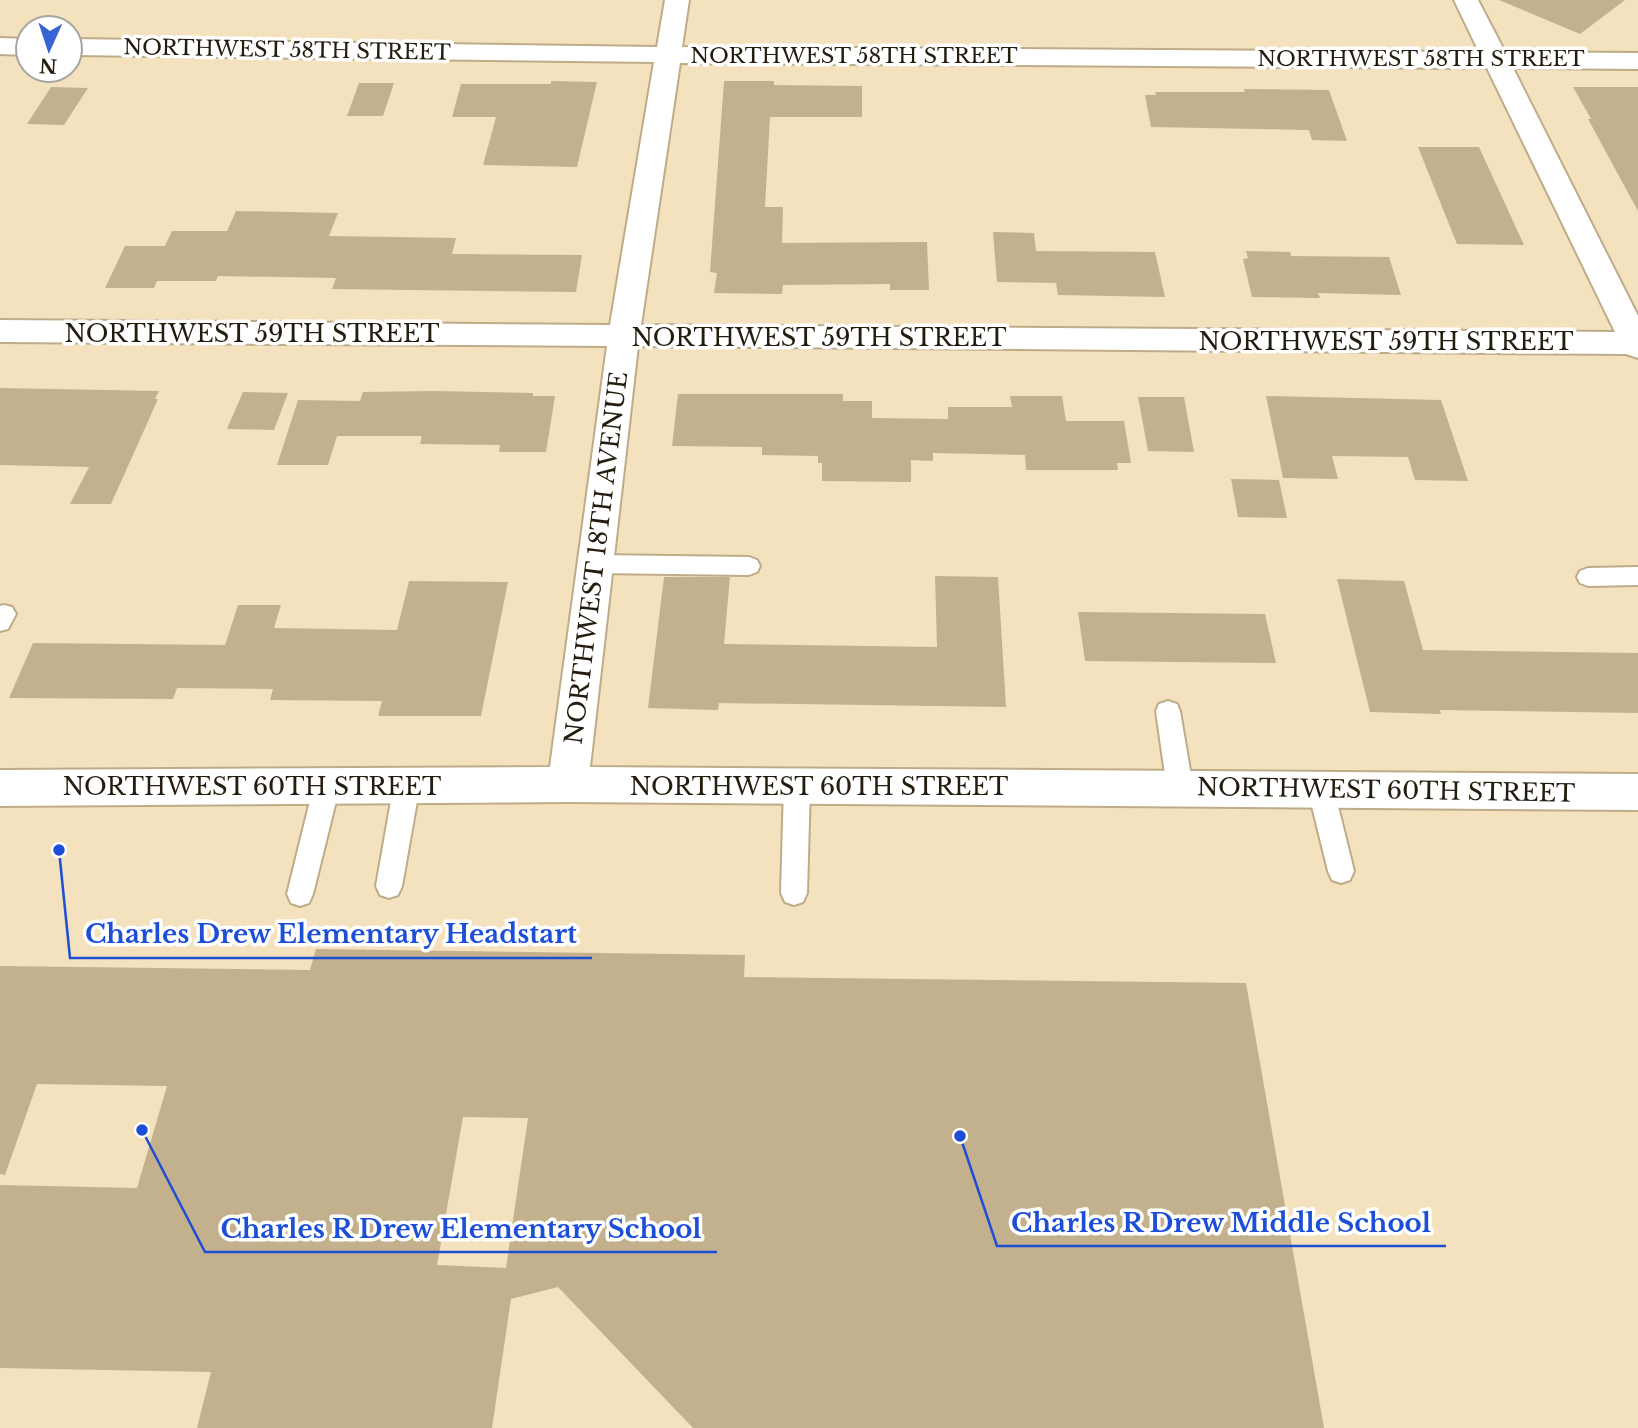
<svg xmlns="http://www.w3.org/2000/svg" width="1638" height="1428" font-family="'Libre Baskerville',serif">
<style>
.building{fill:#c3b18d;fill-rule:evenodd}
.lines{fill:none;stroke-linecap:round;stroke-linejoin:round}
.lane-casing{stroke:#beac89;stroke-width:4}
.street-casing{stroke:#beac89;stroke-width:4}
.lane{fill:#fff;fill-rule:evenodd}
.street{fill:#fff;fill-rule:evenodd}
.labels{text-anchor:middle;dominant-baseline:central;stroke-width:7;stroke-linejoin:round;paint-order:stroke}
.far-street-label{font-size:21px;fill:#241d0f;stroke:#fff}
.street-label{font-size:24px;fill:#241d0f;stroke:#fff}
.leader{fill:none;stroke:#1d4ed8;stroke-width:2.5}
.callout-dot{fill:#1d4ed8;stroke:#fff;stroke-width:2.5}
.callout-label{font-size:26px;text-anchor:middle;font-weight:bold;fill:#1d4ed8;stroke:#fff;stroke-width:7;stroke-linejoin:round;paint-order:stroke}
</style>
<rect width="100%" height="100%" fill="#f4e1bd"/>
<g class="building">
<path d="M1499,0H1625L1580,34Z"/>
<path d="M551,81L597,82L577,167L483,165L496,117H452L461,84H551Z"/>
<path d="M724,81H774V85L862,86V117H770L765,207H783L782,243L927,242L929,290H890V284L783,285L782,294L714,293L717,273L710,272Z"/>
<path d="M359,83H394L383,116H347Z"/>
<path d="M51,87L88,88L64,125L27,124Z"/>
<path d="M1573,87H1638V211L1588,119H1591Z"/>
<path d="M1244,89L1329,90L1347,141L1312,140L1309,130L1151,127L1145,95H1156L1155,92H1245Z"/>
<path d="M1418,147H1479L1524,245L1457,244Z"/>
<path d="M236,211L338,213L329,236L456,238L452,254L582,255L576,292L332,289L336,278L218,276L216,281H157L154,288H105L125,246H165L172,231H227Z"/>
<path d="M993,232L1034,233L1036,251L1155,252L1165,297L1058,295L1056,283L997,282Z"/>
<path d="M1246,251L1290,252L1291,256L1389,257L1401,295L1318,293L1320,298L1252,297L1243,259L1248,258Z"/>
<path d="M0,388L159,391L155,399H158L111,504H70L89,467L0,465Z"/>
<path d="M434,391L533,393V396H555L546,452H499L500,445L420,444L422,436H337L328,465H277L298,400L360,401L363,392Z"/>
<path d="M243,392L288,393L274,430L227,429Z"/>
<path d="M678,394H843V401H872V418L948,419V407H1012L1010,396H1062L1066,421H1124L1131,463H1117L1118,470H1026L1025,455L933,453V461L911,460V482L822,481V463H818V456L762,455V447L672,446Z"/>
<path d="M1266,396L1441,400L1468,481L1415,480L1408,457L1332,456L1338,479L1283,478Z"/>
<path d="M1138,397H1184L1194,452L1148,451Z"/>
<path d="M1231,479L1279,480L1287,518L1238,517Z"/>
<path d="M935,576L998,577L1006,707L719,703L718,710L648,708L664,577H730L724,644L937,647Z"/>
<path d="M1337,579L1404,581L1423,650L1638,653V713L1440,710L1441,714L1370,712Z"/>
<path d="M409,581L508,582L481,716H378L382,701L270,700L273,689L177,688L173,699L9,698L33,643L225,645L238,605H281L274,628L397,630Z"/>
<path d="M1078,612L1265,614L1276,663L1085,661Z"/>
<path d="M316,949L745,955L744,977L1246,983L1324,1428H693L558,1287L511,1299L492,1428H197L211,1372L0,1368V1185L137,1188L167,1086L37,1084L5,1175L0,1174V966L310,970ZM463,1117L528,1118L506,1268L437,1265Z"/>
</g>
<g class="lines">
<defs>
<g id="lane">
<path d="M595,555L749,557L757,560L760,566L757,572L749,575L595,573L587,570L584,564L587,558Z"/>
<path d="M1638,567V585L1588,586L1580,583L1577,577L1580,571L1588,568Z"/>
<path d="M4,605L12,607L16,614L8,629L0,631V606Z"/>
<path d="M1168,701L1177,704L1180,711L1193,788L1189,796L1180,799L1171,796L1167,788L1156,711L1159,704Z"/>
<path d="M407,773L416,776L420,784L402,886L398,895L389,898L380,895L376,886L394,784L398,776Z"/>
<path d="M327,774L336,777L340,785L313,894L309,903L300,906L291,903L287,894L314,785L318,777Z"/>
<path d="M797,775L806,778L810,786L807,893L803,902L794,905L785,902L781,893L784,786L788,778Z"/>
<path d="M1321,779L1330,782L1334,790L1354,871L1350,880L1341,883L1332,880L1328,871L1308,790L1312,782Z"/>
</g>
<g id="street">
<path d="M665,0H689L682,47L1479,52L1454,0H1478L1505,52L1638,53V69L1513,68L1638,316V358L1626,354L638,346L590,767L1638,774V810L568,802L0,806V770L550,767L607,346L0,342V320L610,325L654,62L70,55V39L657,47ZM680,63L1487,68L1615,332L641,325Z"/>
<path d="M0,38L28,39V55L0,54Z"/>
</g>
</defs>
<use href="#lane" class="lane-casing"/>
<use href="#street" class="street-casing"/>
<use href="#lane" class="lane"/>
<use href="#street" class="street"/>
</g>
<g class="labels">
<g class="far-street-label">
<text transform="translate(287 50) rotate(1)">NORTHWEST 58TH STREET</text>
<text x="854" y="56">NORTHWEST 58TH STREET</text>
<text x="1421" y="59">NORTHWEST 58TH STREET</text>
</g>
<g class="street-label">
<text x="252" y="333">NORTHWEST 59TH STREET</text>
<text x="819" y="337">NORTHWEST 59TH STREET</text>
<text x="1386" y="341">NORTHWEST 59TH STREET</text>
<text transform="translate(596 558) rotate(-83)">NORTHWEST 18TH AVENUE</text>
<text x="252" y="786">NORTHWEST 60TH STREET</text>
<text x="819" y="786">NORTHWEST 60TH STREET</text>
<text transform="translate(1386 790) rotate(1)">NORTHWEST 60TH STREET</text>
</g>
</g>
<path class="leader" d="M59 850L70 958H592M960 1136L997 1246H1446M142 1130L205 1252H717"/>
<g class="callout-dot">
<circle cx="59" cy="850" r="7"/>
<circle cx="960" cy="1136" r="7"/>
<circle cx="142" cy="1130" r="7"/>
</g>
<g class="callout-label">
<text x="331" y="943">Charles Drew Elementary Headstart</text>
<text x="1221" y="1232">Charles R Drew Middle School</text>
<text x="461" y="1238">Charles R Drew Elementary School</text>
</g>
<g transform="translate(49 49) rotate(183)"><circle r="33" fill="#ffffff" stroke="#a7a59f" stroke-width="2"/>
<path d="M0-5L12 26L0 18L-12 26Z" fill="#3664d4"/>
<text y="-10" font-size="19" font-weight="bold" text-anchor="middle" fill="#241d0f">N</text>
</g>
</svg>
